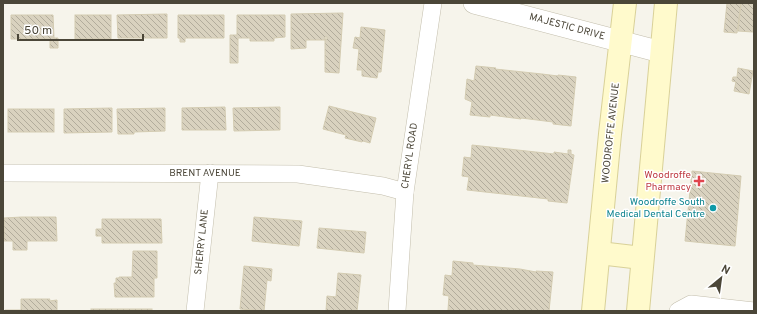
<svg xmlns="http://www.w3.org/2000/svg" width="757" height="314" font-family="Overpass,sans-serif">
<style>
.building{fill:url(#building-back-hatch);stroke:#d4ccb2}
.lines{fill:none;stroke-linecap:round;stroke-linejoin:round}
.minor-casing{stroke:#c3beac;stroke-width:18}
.tertiary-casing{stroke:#c3beac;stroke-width:22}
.secondary-casing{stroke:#d9d198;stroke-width:24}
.minor{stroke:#fff;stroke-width:17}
.tertiary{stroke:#fff;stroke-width:21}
.secondary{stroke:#fffacc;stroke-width:22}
.health-dot{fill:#e0444e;stroke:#fff;stroke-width:1.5}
.culture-dot{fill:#0f9aa8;stroke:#fff;stroke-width:1.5}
.labels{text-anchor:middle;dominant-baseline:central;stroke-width:3;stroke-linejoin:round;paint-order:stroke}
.street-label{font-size:10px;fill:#4b4638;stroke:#fff}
.health-label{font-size:10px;fill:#be3a42;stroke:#fff;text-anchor:end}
.culture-label{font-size:10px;fill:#0d838f;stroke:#fff;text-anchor:end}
</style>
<defs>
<pattern id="building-back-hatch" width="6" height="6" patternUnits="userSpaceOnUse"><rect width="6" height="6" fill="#d9d2bf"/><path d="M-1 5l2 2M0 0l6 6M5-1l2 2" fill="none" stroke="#b2ac9c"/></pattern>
</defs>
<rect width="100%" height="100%" fill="#f6f4eb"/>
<g class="building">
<path d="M727,3H741L737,33L724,32Z"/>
<path d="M741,3H754L753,32L738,31Z"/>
<path d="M343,13L339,73L325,72V39H327V37H325V40H306V48L291,49V14Z"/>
<path d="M167,14V38H118L117,15Z"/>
<path d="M11,15H53L54,38H58V48H50V39H11Z"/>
<rect x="75" y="15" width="36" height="24"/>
<path d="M178,15H224V38H185V42H180V38H178Z"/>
<path d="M237,15H285V37L274,38V41H250V38H238V63H230V35H237Z"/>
<path d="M361,27L385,30L381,72H378L377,78L362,76V70H357L359,49L353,48L355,37L360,38Z"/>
<path d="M476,66L496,68L495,69L542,74L558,76V75L576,77L571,126L553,124V122L521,118V119L490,115V117L470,115L472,102L465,99L467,79L474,81Z"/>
<path d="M738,68L753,71L749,94L734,91L736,82L732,81L733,77H737Z"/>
<path d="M329,106L376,118L370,143L363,141L362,142L345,138L346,135L323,129Z"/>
<path d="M225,107L226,130H182V108Z"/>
<path d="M280,107V130L234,131L233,108Z"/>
<path d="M112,108V132L64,133V109Z"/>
<path d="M165,108V131L134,132V134H118L117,109Z"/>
<rect x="8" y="109" width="46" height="23"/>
<path d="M472,145L554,154V152L568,154V150H571V154L574,155L567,203L548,201V199L467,190L469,177L462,176L464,157L471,158Z"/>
<path d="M692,171L741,176L735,246L685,241Z"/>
<path d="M22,217H56L57,241H27V250H13V241H4V218Z"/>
<path d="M254,217L302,221L299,246L252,241Z"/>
<path d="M102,219H161L162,243H102V236H96V229H102Z"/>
<path d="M319,228L366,232L364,253L317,248Z"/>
<path d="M133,251H157V278H154V297H115L114,283H116V278H119V277H132Z"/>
<path d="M453,261L473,263V265L520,269L536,272V271L553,272L549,311H460L448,310L449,296L443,295L445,275L452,276Z"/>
<path d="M244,266L272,269L271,281L267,280L264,311L240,309Z"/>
<path d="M338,273L361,275L357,311H326L327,296L336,297Z"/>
<path d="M21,299H50L49,301L57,300V311H5V310H21Z"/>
<rect x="91" y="309" width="61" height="2"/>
</g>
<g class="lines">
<defs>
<g id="minor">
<path d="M3,173L298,174L383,186L405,192"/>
<path d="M195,311L210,173"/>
<path d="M397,311L405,192L433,3"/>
<path d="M678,311L691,304L754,311"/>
</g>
<path id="tertiary" d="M474,3L661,52"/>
<g id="secondary">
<path d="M599,253L642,258"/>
<path d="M593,311L610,134L625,3"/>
<path d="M638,311L666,3"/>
</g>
</defs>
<use href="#minor" class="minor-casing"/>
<use href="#tertiary" class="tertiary-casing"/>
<use href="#secondary" class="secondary-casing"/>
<use href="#minor" class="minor"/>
<use href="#tertiary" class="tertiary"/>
<use href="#secondary" class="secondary"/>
</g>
<path class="health-dot" d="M697 175h4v4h4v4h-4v4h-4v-4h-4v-4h4z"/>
<circle class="culture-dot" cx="713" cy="208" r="4"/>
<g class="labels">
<g class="street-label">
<text transform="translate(567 27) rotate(15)">MAJESTIC DRIVE</text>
<text transform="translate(611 133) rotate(-84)">WOODROFFE AVENUE</text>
<text transform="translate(410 156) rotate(-82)">CHERYL ROAD</text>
<text x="205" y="173">BRENT AVENUE</text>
<text transform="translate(202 242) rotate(-84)">SHERRY LANE</text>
</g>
<g class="health-label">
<text x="691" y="175">Woodroffe<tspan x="691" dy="12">Pharmacy</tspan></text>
</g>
<g class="culture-label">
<text x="705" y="202">Woodroffe South<tspan x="705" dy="12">Medical Dental Centre</tspan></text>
</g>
</g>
<rect width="757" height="314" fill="none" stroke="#4b4638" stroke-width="8"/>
<g transform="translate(721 278) rotate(29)" stroke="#ffffff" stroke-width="3" paint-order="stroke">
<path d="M0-3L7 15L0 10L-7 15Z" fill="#4b4638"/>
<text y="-6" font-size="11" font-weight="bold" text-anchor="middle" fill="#4b4638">N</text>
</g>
<path d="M18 34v6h125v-6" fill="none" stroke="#4b4638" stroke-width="2"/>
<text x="24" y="34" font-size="12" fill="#4b4638" stroke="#ffffff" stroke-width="3" paint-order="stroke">50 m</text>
</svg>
